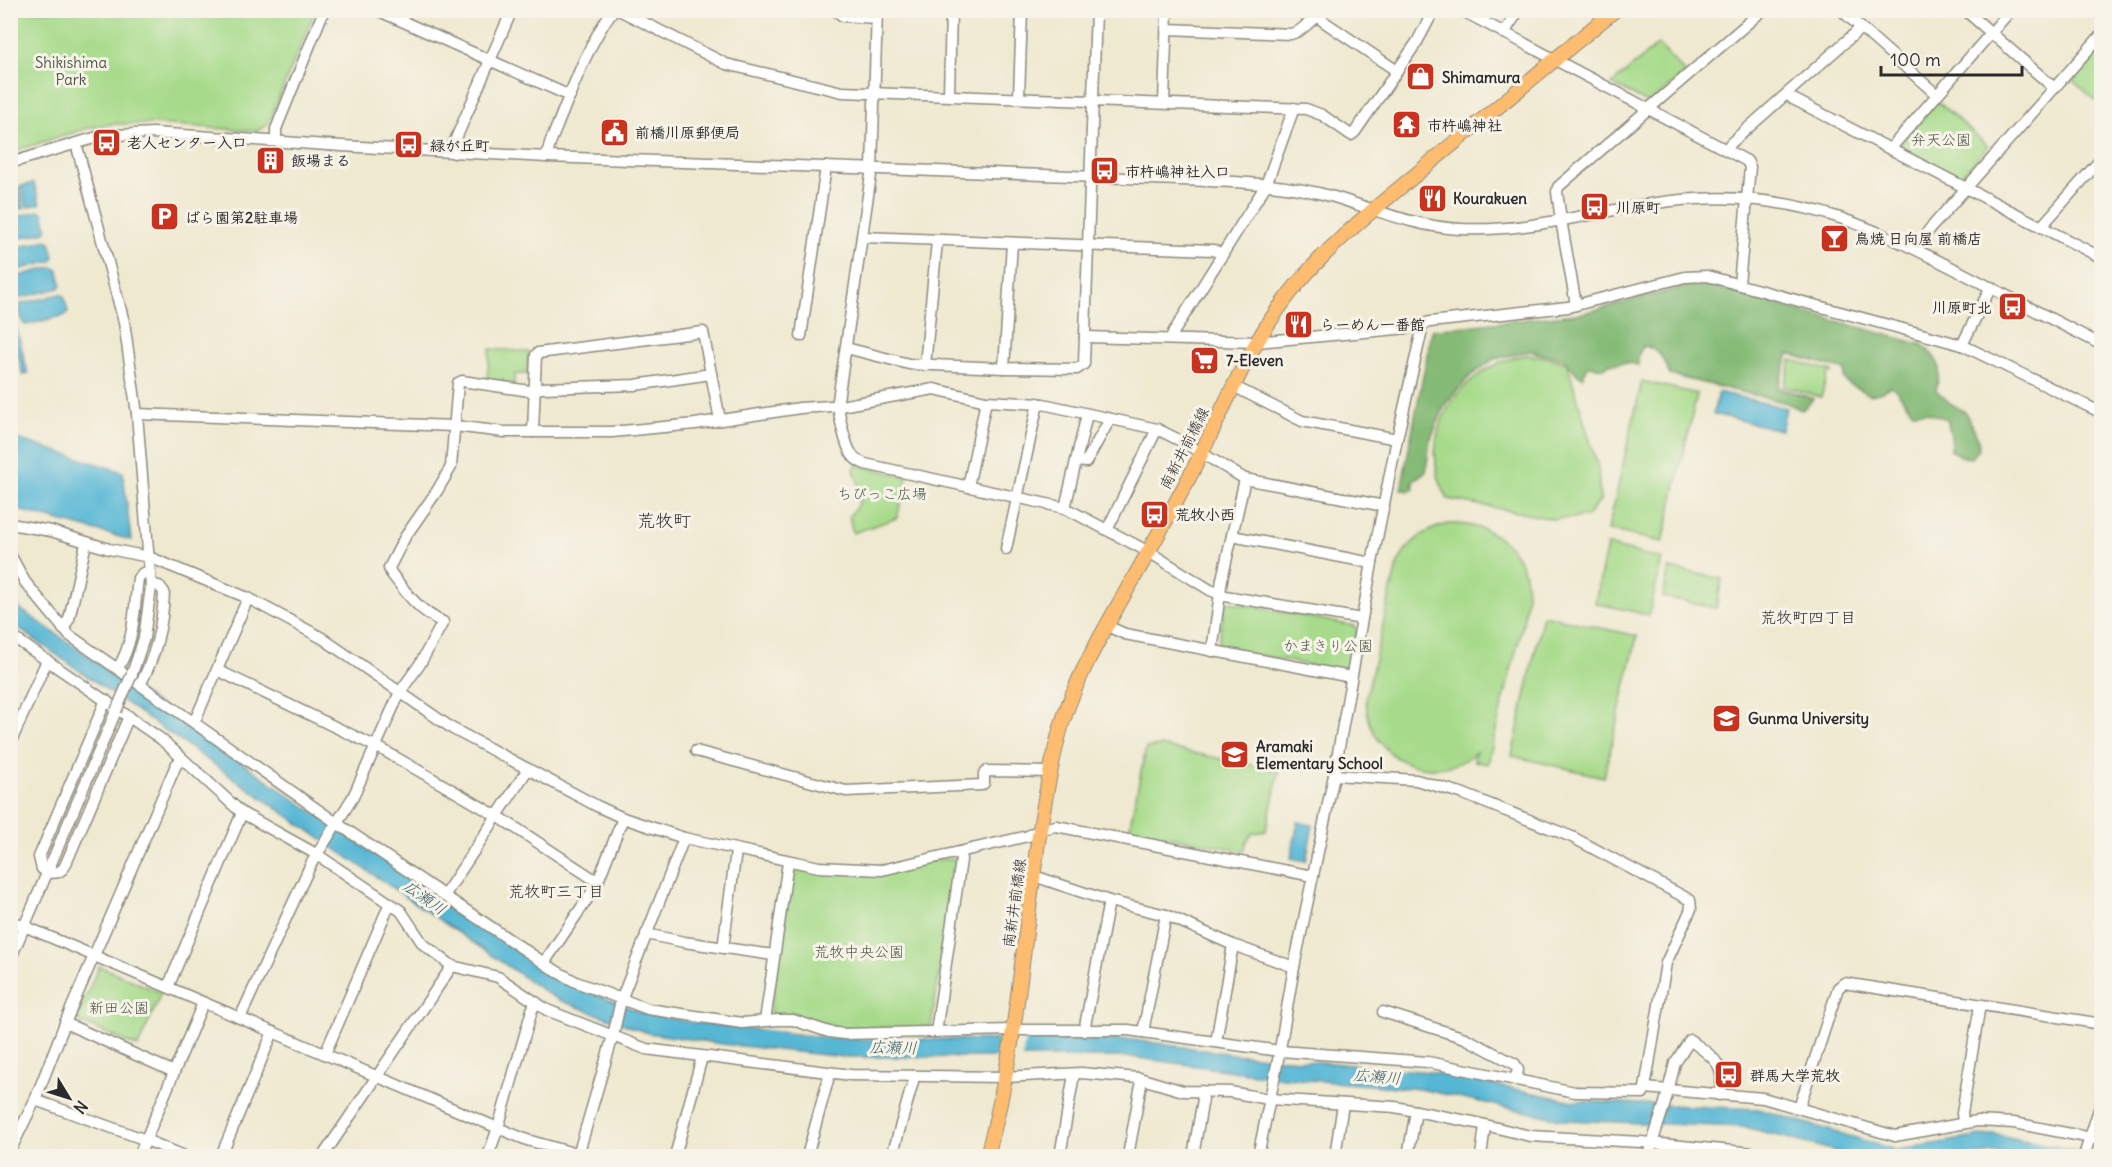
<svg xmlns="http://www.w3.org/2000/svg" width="2112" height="1167" font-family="Delius,'Klee One',sans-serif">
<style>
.green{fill:#a7db8b;stroke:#69835b;stroke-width:1.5}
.forest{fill:#85bb77;stroke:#587351;stroke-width:1.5}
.water{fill:#57b7d5;stroke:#417180;stroke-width:1.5}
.pier{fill:#efe9d0}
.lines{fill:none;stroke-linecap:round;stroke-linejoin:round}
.minor-casing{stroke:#8d8a7e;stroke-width:13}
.major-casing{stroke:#8d8a7e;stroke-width:16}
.minor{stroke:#fff;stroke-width:10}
.major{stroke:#febc70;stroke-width:14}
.minor-bridge-casing{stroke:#8d8a7e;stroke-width:13;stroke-linecap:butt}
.minor-bridge{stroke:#fff;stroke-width:10}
.labels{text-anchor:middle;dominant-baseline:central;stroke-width:6;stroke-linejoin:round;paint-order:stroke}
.park-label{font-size:15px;fill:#4a5743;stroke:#f7f3e8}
.poi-label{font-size:15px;font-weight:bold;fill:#2b2b2b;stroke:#f7f3e8;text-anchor:start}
.street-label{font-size:15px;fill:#2b2b2b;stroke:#f7f3e8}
.neighbourhood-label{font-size:16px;fill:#2b2b2b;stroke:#f7f3e8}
.water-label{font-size:16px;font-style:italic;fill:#3a5c66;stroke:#f7f3e8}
.quarter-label{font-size:18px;fill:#2b2b2b;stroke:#f7f3e8}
</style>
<rect width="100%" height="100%" fill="#f7f3e8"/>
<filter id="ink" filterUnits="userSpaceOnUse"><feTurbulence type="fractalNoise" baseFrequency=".0167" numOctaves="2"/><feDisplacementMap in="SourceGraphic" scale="12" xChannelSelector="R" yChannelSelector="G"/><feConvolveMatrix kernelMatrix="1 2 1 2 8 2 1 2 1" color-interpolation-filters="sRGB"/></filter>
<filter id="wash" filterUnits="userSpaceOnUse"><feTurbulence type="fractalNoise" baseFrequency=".008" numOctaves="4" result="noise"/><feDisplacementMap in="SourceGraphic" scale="24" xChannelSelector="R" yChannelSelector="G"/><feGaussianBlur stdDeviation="1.35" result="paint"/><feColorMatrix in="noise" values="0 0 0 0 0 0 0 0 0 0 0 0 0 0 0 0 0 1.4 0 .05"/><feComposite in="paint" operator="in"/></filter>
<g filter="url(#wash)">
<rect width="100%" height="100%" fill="#efe9d0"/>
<g class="green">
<path d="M10,11H315L268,124L257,131L157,124H112L88,128L11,152Z"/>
<path d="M1658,44L1685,73L1651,102L1647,103L1612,84Z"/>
<path d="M2101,49L2102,100L2099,103L2073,81Z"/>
<path d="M1937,101L1988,146L1959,178L1903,149L1901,143Z"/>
<path d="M490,349L529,352L527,374H515L514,384L487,380Z"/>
<path d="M1527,355L1542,356L1567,363L1598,468L1600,501L1586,517L1553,519L1448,499C1411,436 1460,365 1527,355Z"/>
<path d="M1791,360L1832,371V374L1828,373L1821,397L1784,386Z"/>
<path d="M1642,381L1697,394L1663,542L1608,530Z"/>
<path d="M857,465L907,477L897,518L853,533L849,516C867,497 860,492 854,469Z"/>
<path d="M1449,524C1497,523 1532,554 1526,604C1524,626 1516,649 1511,670C1503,702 1495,733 1488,764L1474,761L1476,752C1463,764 1449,768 1432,768C1392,767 1366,736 1366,697L1397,565C1408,542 1425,529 1449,524Z"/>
<path d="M1607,545L1662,559L1649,615L1595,603Z"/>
<path d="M1669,568L1722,579L1716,608L1663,597Z"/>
<path d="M1230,602L1354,626L1357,631L1348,670L1344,672L1221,648L1218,644L1225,606Z"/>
<path d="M1543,615L1637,636L1604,777L1512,756Z"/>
<path d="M1160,746L1279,771L1266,831L1253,833L1247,841L1244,851L1134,830L1130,825L1146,748Z"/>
<path d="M952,858L957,862L931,1026L927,1027L837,1028L795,1015L775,1016L770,1012L792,868L794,867L828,871Z"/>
<path d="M99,966L161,993L138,1047L76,1020Z"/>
</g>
<path class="forest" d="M1688,286H1711L1923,345C1941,363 1942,365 1936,390L1950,403L1965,412L1978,438L1979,449L1972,458L1963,457L1951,450V436L1947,419L1926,412H1913C1904,403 1901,393 1891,386L1879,393L1870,395L1847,383L1844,379L1845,370L1789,354L1778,387L1814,399L1802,410L1787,403L1670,375C1664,361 1660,348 1643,346L1638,356V365L1629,363L1609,364L1605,368L1588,366L1583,377L1577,374L1563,359L1530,351L1494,359L1469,377L1446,403L1430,440L1426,472L1423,473L1413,482L1414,489L1409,491L1401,489L1432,330L1583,313Z"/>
<g class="water">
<path d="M34,183L40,204L27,207L21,186Z"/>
<path d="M19,187L24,208L11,212V189Z"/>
<path d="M39,211L43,212L47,228L45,232L11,240V218Z"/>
<path d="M47,240L50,242L54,257L52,261L13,271L11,270V249Z"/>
<path d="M53,267L58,270L61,284L59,288L20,298L16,296L12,280L14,277Z"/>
<path d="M60,294L64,296L68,312L66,315L26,325L23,323L19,308L21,304Z"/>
<path d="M10,306H11L28,374L23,375L11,328Z"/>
<path d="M1718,392L1786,408L1781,430L1713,414Z"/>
<path d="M11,437L123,472L131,540L11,508Z"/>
<path d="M10,598L16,606L322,818L549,972L567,983L643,1013L690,1022L823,1037L858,1039L1134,1040L1233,1054L1430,1072L1574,1101L1758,1109L1896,1150L1994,1134L2101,1156H2019L1995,1153L1969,1156H1854L1745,1127L1565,1120L1420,1089L1284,1078L1131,1057H844L722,1044L648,1033L559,1000L547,993L331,846L11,623Z"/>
<path d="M1298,822L1313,825L1306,861L1291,858Z"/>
</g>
<path class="pier" d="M1000,1037H1025L1022,1061H997Z"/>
</g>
<g filter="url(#ink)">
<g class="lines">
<defs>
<g id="minor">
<path d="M377,10L570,96"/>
<path d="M619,10L726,64L842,92L1306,109L1322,115L1351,135L1355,132L1417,42L1434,10"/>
<path d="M835,10L843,16L876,18"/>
<path d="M877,10L872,168L838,400C838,412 845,447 853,456C856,460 860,462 865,464L1065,508L1149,552L1210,590L1225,596L1362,619"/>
<path d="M1312,10L1323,21L1397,71"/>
<path d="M1461,10L1747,161L1750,167L1739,284"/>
<path d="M1841,10L1937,95"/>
<path d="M1965,10L2053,87"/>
<path d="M1167,29L1291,34L1299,31L1318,16"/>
<path d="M1504,33L1519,10"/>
<path d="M1787,94L1793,99L2102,258"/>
<path d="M949,95L951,10"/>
<path d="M1019,97L1022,10"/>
<path d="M1164,103L1167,10"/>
<path d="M276,141V129L324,10"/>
<path d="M76,143L124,322L137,414L151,587L144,638L132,674"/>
<path d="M1890,149L2011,10"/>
<path d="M1726,150L1731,143L1861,28"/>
<path d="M454,153V143L512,10"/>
<path d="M547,157L550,143C569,99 584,50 613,10"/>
<path d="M10,163L101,136L153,133L342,146L547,157L1235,182C1268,184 1302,188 1334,197C1376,210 1417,227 1461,229C1540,233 1617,203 1696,199C1804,192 1879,230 1972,278C2015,300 2058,322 2102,345"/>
<path d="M2041,227L2102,158"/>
<path d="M862,237L1213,250L1223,254"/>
<path d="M1917,249L1929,230L2102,34"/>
<path d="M1576,305L1561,220L1557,192L1558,187L1763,10"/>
<path d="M801,336L826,167"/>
<path d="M1085,337L1256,342L1408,328L1430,322L1568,307L1685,277L1707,276L1962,345L2102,413"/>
<path d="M1172,339L1173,333L1266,185L1294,108"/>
<path d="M1962,345L1991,287"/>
<path d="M846,348L909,364L1004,368L1077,369L1084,364L1096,10"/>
<path d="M925,365L937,241"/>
<path d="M1004,368L1012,243"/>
<path d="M1233,386L1302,421L1397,439"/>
<path d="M137,414L454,426L504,432H612L695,424L800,408L846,405L934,389L986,401L1043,404L1157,429L1183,442L1245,479L1384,506"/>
<path d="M533,432L536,355L538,353L703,332L720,420"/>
<path d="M1076,461L1086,462L1110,419"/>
<path d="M968,487L986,401"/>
<path d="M1065,508L1087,414"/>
<path d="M10,524L51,531L109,549L149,557L248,598L322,638L453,729L597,806L623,818L684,838L819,867L882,870L1028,836L1041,829L1056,826L1313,876"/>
<path d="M1107,530L1157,429"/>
<path d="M1232,536L1372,563"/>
<path d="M1006,549L1038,403"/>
<path d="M10,554L25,582L69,635L341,826L556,971L576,982L648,1009L742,1023L778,1020H793L829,1032L844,1034L1012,1030H1128L1280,1051L1428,1062L1575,1092L1643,1093L1645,1088L1763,1098L1895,1136L1977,1121L2014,1123L2102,1140"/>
<path d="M1107,626L1125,634L1351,677"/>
<path d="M63,629L69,619L86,543"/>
<path d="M10,635L161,739L242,813L316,854L401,911L423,944L452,966L498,977L547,1010L646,1049L851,1075L1005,1077L1081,1073L1139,1078L1183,1091L1230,1092L1269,1099L1395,1107L1477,1123L1530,1136L1641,1142L1783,1156"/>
<path d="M1212,651L1222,579L1245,479"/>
<path d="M118,668C135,641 134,609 138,578L143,573L150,572"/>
<path d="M217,670L383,750L502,819L598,882"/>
<path d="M140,685C155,657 163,623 164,592L159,586L151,584"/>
<path d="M106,700L39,857L42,869C51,874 59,875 65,866L129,716"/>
<path d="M193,721L197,716L248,598"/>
<path d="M10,744L47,660"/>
<path d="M696,751L846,791L981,785L984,783V774L987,771L1050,772"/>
<path d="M1334,775L1416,780L1461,793L1572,837L1690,900L1691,909L1666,963L1645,1088"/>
<path d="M1034,876L1109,901L1166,915L1233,945L1294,967"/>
<path d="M444,896L528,769"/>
<path d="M10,920L498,1128L527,1140L584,1156"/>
<path d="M646,934L684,942L773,955"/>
<path d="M723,948L736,851"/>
<path d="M10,960L116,711"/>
<path d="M544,963L596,886L623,818"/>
<path d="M168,987L242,813"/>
<path d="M1383,1012L1465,1038L1515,1064L1518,1070L1515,1080"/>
<path d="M240,1018L311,864L353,797L400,692L420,664L443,622C420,612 406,593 391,573L389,568L405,537L437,491L451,467L458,383L462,381L530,391L542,388L635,385L711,374"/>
<path d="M765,1021L788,862"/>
<path d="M65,1023L174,1072"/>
<path d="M1084,1031L1109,901"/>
<path d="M936,1032L961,860L960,852"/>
<path d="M1143,1032L1166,915"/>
<path d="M1216,1042L1233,945"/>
<path d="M325,1054L390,903"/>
<path d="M35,1100L146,1140L184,1156"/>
<path d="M1799,1108L1838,988L1844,983L2102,1024"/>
<path d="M1963,1122L1962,1113L1980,1005"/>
<path d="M10,1151L35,1100L65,1023L176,765L182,759"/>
<path d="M578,1155L613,1036L621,1000L684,838"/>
<path d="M139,1156L203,1003"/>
<path d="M221,1156L273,1032"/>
<path d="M323,1156L452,966"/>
<path d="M488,1156L498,1128L532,1010L536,1002"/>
<path d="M675,1156L702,1057"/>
<path d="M807,1156L830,1073"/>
<path d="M892,1156L913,1082V1076"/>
<path d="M1060,1156L1074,1074"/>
<path d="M1128,1156L1141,1085L1139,1078"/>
<path d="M1193,1156L1203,1099L1200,1091"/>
<path d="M1258,1156L1279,1055L1294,967L1334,775L1372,563L1397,439L1421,334L1420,324"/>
<path d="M1335,1156L1343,1104"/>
<path d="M1408,1156L1416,1111"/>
<path d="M1481,1156L1485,1126"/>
<path d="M1648,1156L1665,1103L1675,1063L1690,1040C1712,1057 1728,1063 1719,1095"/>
<path d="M2084,1156L2102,1100"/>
</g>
<path id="major" d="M987,1156C1025,1021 1024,879 1057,742C1073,674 1117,610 1150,549C1168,517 1186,485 1202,452C1226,403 1247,352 1279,308C1305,271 1338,240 1373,210L1615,10"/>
</defs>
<use href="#minor" class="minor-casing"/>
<use href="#major" class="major-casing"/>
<use href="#minor" class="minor"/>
<use href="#major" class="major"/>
<defs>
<path id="minor-bridge" d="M116,711L132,674"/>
</defs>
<use href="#minor-bridge" class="minor-bridge-casing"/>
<use href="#minor-bridge" class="minor-bridge"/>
</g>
</g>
<defs>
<symbol id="shop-square" viewBox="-11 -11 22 22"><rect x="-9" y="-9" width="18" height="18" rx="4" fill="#c8321e" stroke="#f7f3e8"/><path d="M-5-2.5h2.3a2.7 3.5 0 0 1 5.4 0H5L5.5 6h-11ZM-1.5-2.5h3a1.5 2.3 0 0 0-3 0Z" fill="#fff"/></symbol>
<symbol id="temple-square" viewBox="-11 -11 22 22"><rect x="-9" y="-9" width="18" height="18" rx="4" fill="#c8321e" stroke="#f7f3e8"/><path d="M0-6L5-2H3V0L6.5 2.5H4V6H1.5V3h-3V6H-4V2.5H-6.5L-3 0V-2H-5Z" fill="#fff"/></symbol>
<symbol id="civic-square" viewBox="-11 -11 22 22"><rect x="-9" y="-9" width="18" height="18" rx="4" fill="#c8321e" stroke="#f7f3e8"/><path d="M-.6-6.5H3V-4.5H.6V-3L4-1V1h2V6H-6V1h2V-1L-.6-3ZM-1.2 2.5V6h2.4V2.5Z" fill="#fff"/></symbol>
<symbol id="bus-square" viewBox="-11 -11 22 22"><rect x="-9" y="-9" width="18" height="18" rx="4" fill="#c8321e" stroke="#f7f3e8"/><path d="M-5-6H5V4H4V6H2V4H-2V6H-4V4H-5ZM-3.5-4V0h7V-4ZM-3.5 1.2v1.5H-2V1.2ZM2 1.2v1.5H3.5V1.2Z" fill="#fff"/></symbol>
<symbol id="building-square" viewBox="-11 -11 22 22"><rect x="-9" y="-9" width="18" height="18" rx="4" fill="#c8321e" stroke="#f7f3e8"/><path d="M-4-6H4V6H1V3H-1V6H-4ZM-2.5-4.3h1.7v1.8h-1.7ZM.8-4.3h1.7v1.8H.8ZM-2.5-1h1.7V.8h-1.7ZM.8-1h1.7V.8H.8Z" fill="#fff"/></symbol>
<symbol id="restaurant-square" viewBox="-11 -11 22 22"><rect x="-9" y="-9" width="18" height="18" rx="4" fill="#c8321e" stroke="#f7f3e8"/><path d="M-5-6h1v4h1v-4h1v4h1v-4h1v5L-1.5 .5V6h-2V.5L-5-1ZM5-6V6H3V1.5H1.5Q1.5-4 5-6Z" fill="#fff"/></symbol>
<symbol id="parking-square" viewBox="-11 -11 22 22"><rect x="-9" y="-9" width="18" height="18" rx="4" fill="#c8321e" stroke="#f7f3e8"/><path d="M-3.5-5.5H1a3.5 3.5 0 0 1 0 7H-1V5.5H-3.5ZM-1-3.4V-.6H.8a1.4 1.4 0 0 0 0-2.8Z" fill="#fff"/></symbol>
<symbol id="bar-square" viewBox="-11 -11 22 22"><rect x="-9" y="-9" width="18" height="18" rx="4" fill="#c8321e" stroke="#f7f3e8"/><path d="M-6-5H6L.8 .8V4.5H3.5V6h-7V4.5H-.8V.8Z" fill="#fff"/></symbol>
<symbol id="supermarket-square" viewBox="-11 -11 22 22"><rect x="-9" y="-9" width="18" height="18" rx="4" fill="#c8321e" stroke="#f7f3e8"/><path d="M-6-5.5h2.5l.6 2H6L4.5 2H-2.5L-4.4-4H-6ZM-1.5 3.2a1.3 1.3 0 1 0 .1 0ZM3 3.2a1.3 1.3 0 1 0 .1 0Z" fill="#fff"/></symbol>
<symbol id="university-square" viewBox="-11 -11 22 22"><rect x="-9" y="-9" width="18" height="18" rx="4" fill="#c8321e" stroke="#f7f3e8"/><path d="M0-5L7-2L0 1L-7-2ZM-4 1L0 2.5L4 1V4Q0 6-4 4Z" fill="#fff"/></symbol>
<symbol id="school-square" viewBox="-11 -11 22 22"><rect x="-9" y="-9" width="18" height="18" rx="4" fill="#c8321e" stroke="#f7f3e8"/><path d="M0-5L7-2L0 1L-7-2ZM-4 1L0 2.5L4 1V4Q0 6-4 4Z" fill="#fff"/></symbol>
</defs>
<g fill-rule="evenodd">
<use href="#shop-square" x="1404" y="60" width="33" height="33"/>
<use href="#temple-square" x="1390" y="108" width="33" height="33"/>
<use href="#civic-square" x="598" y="116" width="33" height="33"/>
<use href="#bus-square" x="90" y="126" width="33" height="33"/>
<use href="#bus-square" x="392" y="128" width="33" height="33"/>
<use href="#building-square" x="254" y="144" width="33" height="33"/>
<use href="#bus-square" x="1088" y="154" width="33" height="33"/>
<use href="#restaurant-square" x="1416" y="182" width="33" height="33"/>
<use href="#bus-square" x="1578" y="190" width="33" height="33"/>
<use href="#parking-square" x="148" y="200" width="33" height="33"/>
<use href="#bar-square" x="1818" y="222" width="33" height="33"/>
<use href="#bus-square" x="1996" y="290" width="33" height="33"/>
<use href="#restaurant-square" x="1282" y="308" width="33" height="33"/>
<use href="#supermarket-square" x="1188" y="344" width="33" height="33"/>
<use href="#bus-square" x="1138" y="498" width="33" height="33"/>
<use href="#university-square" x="1710" y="702" width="33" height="33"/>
<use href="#school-square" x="1218" y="738" width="33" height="33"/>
<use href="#bus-square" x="1712" y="1058" width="33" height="33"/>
</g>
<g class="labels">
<g class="park-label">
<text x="71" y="62">Shikishima<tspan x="71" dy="17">Park</tspan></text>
<text x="1941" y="139">弁天公園</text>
<text x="882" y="493">ちびっこ広場</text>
<text x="1328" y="645">かまきり公園</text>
<text x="859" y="951">荒牧中央公園</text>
<text x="119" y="1007">新田公園</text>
</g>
<g class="poi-label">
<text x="1442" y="77">Shimamura</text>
<text x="1427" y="125">市杵嶋神社</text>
<text x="635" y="132">前橋川原郵便局</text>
<text x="127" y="142">老人センター入口</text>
<text x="430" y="145">緑が丘町</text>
<text x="291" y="160">飯場まる</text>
<text x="1125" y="171">市杵嶋神社入口</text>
<text x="1453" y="198">Kourakuen</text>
<text x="1616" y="207">川原町</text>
<text x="185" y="217">ばら園第2駐車場</text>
<text x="1855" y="238">鳥焼 日向屋 前橋店</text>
<text x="1992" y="307" text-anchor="end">川原町北</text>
<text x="1320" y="324">らーめん一番館</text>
<text x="1226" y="360">7-Eleven</text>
<text x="1175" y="514">荒牧小西</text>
<text x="1748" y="718">Gunma University</text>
<text x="1256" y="746">Aramaki<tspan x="1256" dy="17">Elementary School</tspan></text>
<text x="1750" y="1075">群馬大学荒牧</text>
</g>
<g class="street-label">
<text transform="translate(1184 448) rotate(-63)">南新井前橋線</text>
<text transform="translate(1014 903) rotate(-82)">南新井前橋線</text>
</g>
<g class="neighbourhood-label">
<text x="1808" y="617">荒牧町四丁目</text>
<text x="556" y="891">荒牧町三丁目</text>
</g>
<g class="water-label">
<text transform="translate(425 897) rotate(35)">広瀬川</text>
<text transform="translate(893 1047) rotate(1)">広瀬川</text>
<text transform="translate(1377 1076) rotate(5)">広瀬川</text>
</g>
<g class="quarter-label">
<text x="664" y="520">荒牧町</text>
</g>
</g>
<rect width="2112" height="1167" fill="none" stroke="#f7f3e8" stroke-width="36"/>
<g transform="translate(69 1098) rotate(128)" stroke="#f7f3e8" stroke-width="4.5" paint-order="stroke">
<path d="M0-4.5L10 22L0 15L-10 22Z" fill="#2b2b2b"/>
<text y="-9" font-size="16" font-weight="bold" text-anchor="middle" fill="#2b2b2b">N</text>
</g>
<path d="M1881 66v9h141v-9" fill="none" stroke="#2b2b2b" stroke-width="3"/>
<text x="1890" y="66" font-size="18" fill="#2b2b2b" stroke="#f7f3e8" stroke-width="4.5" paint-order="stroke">100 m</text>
</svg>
